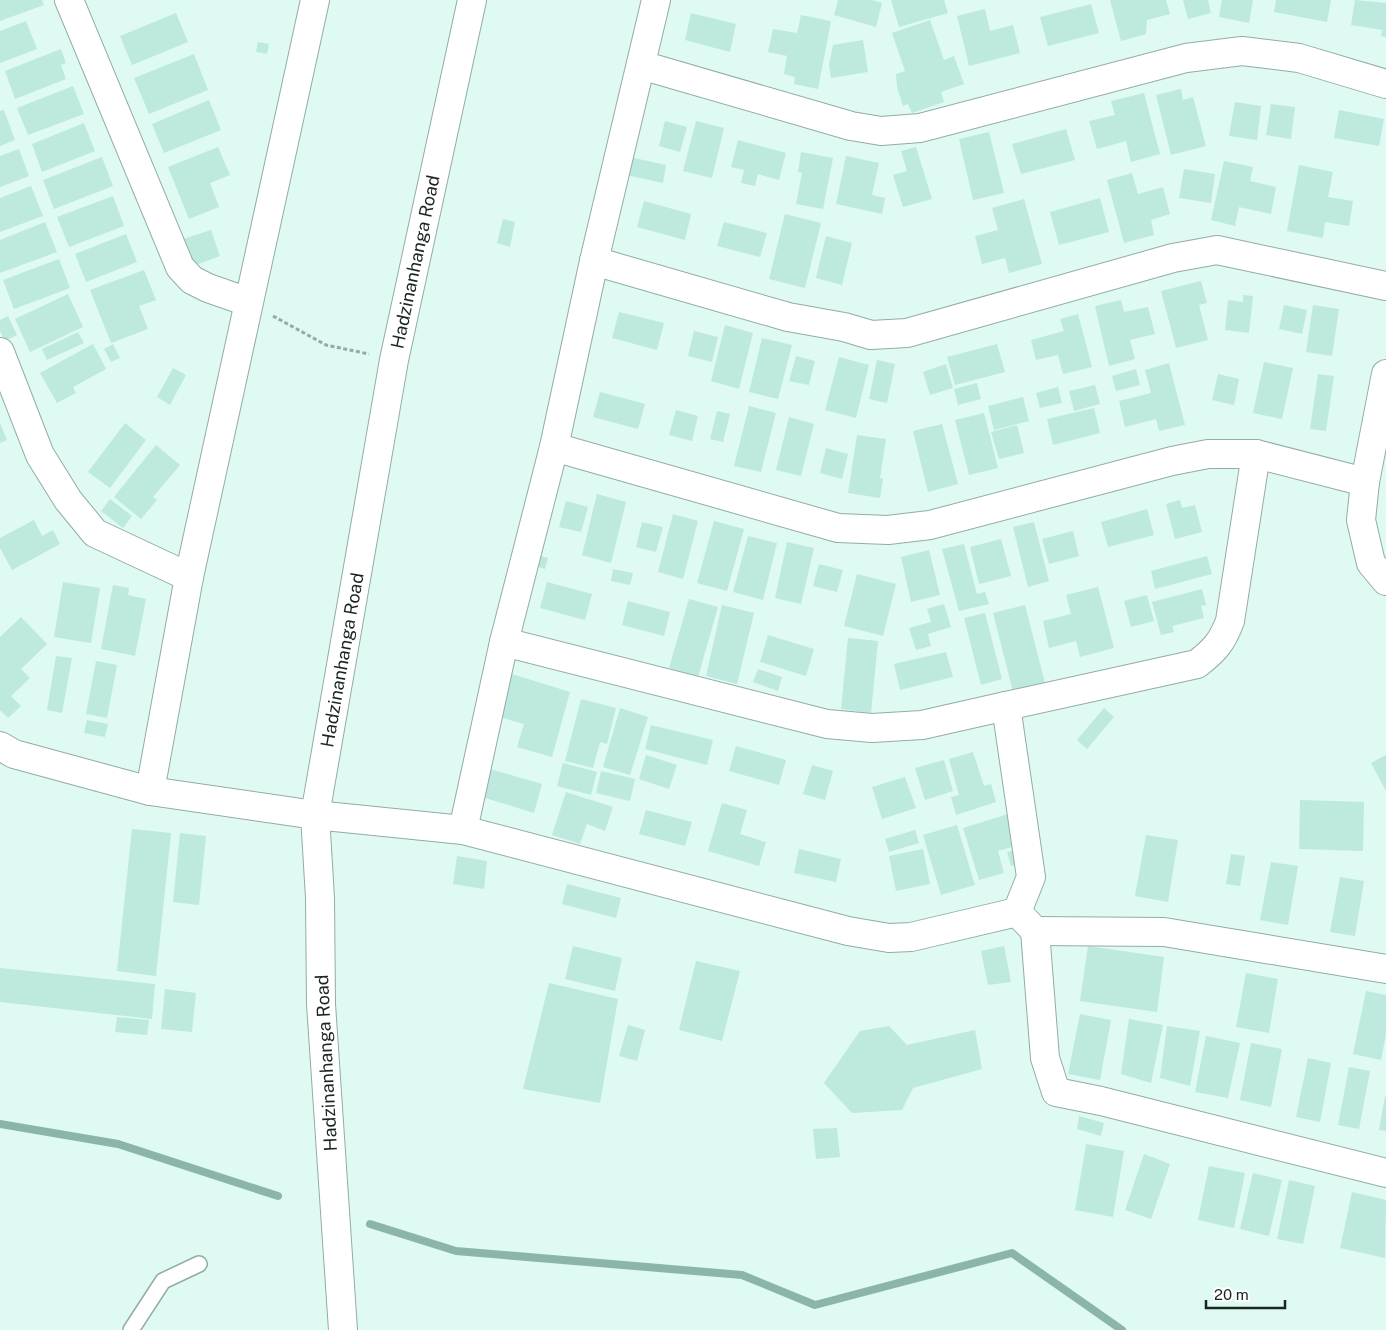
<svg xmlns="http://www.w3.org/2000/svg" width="1386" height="1330" font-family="'Public Sans',sans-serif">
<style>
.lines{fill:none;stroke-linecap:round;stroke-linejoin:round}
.stream{stroke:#8bb5ab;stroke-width:8}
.building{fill:#bde9de}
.service-casing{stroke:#93aca6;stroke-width:18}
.minor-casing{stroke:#93aca6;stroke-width:30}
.tertiary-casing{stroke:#93aca6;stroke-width:30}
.path{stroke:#95aba5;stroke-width:3;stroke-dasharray:4 2.5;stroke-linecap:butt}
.service{stroke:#fff;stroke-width:15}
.minor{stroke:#fff;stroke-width:28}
.tertiary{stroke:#fff;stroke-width:28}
.labels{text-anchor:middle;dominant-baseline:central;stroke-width:4;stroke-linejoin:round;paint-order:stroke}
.street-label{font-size:18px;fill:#1b2522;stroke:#fff}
</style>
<rect width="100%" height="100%" fill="#defaf3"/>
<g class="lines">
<g class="stream">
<path d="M0,1124L118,1144L278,1196"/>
<path d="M370,1224L456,1251L742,1275L815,1305L1012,1253L1122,1330"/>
</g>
</g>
<g class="building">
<path d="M0,0H42L44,5L0,21Z"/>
<path d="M838,0H872L882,3L876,27L834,15Z"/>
<path d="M891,0H944L948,13L899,27Z"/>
<path d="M1110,0H1166L1170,14L1147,20L1146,34L1121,41Z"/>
<path d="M1183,0H1208L1211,13L1188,19Z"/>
<path d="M1222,0H1253L1249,23L1219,17Z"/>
<path d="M1276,0H1331L1327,22L1274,12Z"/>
<path d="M1355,0L1386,3V37L1381,36L1382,30L1351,25Z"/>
<path d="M1091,4L1099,33L1048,46L1040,17Z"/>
<path d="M985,9L990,31L1013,25L1020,53L969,66L957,16Z"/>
<path d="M176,13L188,42L132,65L120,36Z"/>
<path d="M691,13L736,24L730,52L685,40Z"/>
<path d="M801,15L831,21L818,89L794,84L795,77L784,74L787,56L768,52L773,29L797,33Z"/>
<path d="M930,20L944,60L954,56L964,84L941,92L944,102L912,113L908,104L903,106L897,87L896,74L905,71L892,33Z"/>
<path d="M26,21L37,49L0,63V31Z"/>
<path d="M863,40L868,72L831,78L829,65L833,45Z"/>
<path d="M258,42L269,44L267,54L256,52Z"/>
<path d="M61,49L66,63L61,65L66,79L15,99L5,71Z"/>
<path d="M194,54L208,90L149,114L134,78Z"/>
<path d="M73,86L84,114L28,135L17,108Z"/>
<path d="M1181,89L1183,100L1193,97L1206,146L1171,155L1156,95Z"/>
<path d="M1144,93L1160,154L1131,162L1126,141L1097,149L1089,121L1115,115L1111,101Z"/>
<path d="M209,100L221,130L164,153L152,124Z"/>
<path d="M1235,102L1261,106L1257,140L1229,136Z"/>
<path d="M1271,104L1295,107L1291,139L1266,135Z"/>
<path d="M4,110L15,140L0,146V111Z"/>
<path d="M1339,110L1384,119L1379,146L1334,138Z"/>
<path d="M665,121L687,127L680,152L659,146Z"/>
<path d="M696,121L724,128L712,178L683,171Z"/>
<path d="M84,123L95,151L42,172L32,144Z"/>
<path d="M1066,129L1075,160L1021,174L1012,144Z"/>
<path d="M989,132L1004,193L973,200L959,139Z"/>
<path d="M738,140L786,153L779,180L758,174L755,186L741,183L744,170L731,167Z"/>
<path d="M218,147L230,175L210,183L219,207L189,219L168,167Z"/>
<path d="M916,147L932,199L903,207L893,175L907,171L901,151Z"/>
<path d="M19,149L29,176L0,187V156Z"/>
<path d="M801,152L833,158L823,209L796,204L802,173L798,172Z"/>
<path d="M625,156L666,165L663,183L622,174Z"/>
<path d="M846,156L879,163L872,195L885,198L882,214L836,204Z"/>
<path d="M102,157L113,186L54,209L43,180Z"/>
<path d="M1224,161L1253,167L1250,181L1276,187L1271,214L1239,207L1235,226L1211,220Z"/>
<path d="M1299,165L1333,172L1328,197L1353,201L1349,226L1325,222L1323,238L1287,231Z"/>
<path d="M1184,169L1215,174L1211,203L1179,198Z"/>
<path d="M1132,173L1138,194L1163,187L1170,214L1151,220L1154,235L1124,243L1107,180Z"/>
<path d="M31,186L43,216L0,232V198Z"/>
<path d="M113,196L124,226L69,247L57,217Z"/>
<path d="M1100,198L1109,232L1059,245L1050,212Z"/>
<path d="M1024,199L1042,264L1009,273L1005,258L982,264L975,236L998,230L992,208Z"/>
<path d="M644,201L691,214L685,240L637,227Z"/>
<path d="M785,214L821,223L805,288L769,279Z"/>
<path d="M503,219L515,222L510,247L497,243Z"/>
<path d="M45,222L57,252L0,273V240Z"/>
<path d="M724,222L767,233L760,257L717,246Z"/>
<path d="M211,230L220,256L193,266L183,239Z"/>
<path d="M126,234L137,262L86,282L75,254Z"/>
<path d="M826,236L852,243L842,285L816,278Z"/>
<path d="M59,259L70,288L14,309L3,280Z"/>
<path d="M144,270L156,300L139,306L148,329L111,343L90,290Z"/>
<path d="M1201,281L1207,303L1199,305L1208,340L1176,348L1161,291Z"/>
<path d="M68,294L83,327L30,352L15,319Z"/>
<path d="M1243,295L1253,296L1249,333L1225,330L1228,300L1243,302Z"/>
<path d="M1121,300L1124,312L1148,307L1155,334L1130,340L1135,359L1109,366L1095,306Z"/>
<path d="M1284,305L1307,310L1302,334L1279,329Z"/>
<path d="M1313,305L1339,309L1332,356L1306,352Z"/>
<path d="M619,312L664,323L657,350L612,338Z"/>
<path d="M1078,314L1092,367L1063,374L1058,355L1036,360L1031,340L1064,331L1060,319Z"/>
<path d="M8,316L17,335L5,341L0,331V320Z"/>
<path d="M725,325L753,333L739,389L711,381Z"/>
<path d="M694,331L718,337L712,362L688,356Z"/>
<path d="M78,332L84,343L47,360L42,349Z"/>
<path d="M762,338L792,345L778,399L749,392Z"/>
<path d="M93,344L106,369L73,387L76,393L57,403L40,373Z"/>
<path d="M113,344L120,358L111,362L104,349Z"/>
<path d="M997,344L1005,372L955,385L947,357Z"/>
<path d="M796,356L815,361L809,385L789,381Z"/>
<path d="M839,357L869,365L856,418L825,410Z"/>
<path d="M877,360L895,364L887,403L869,399Z"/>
<path d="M1264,362L1293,368L1282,419L1253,413Z"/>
<path d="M1169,363L1185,425L1159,431L1156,419L1125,427L1119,401L1151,393L1145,370Z"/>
<path d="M946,364L953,388L930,395L923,372Z"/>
<path d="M173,368L186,375L170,405L157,397Z"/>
<path d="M1136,369L1140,385L1116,391L1112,376Z"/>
<path d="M1218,374L1239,379L1234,405L1212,400Z"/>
<path d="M1318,374L1334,376L1326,431L1310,429Z"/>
<path d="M977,383L981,399L958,405L954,389Z"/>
<path d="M1095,385L1100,404L1074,411L1069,391Z"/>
<path d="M1058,387L1062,403L1040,408L1036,393Z"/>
<path d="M600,392L645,404L638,429L593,417Z"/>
<path d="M1023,397L1029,421L994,430L988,406Z"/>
<path d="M749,406L776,413L761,472L734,466Z"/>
<path d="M1094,408L1100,433L1053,445L1047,419Z"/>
<path d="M676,410L698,416L692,441L669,435Z"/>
<path d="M717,411L730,414L723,442L710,439Z"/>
<path d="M984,413L998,468L969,475L955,420Z"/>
<path d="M789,417L814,424L801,476L776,470Z"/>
<path d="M0,423L7,440L0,443Z"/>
<path d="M125,423L146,440L110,488L88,472Z"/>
<path d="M942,424L958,484L928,492L913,431Z"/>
<path d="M1017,425L1024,453L999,459L991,432Z"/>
<path d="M857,435L886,439L880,478L883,479L880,498L848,493Z"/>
<path d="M156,445L180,465L153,497L157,500L141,519L114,497Z"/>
<path d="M826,448L848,454L842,479L820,473Z"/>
<path d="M597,494L626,502L611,563L582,555Z"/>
<path d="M110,499L132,516L123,528L101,511Z"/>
<path d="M1180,500L1182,508L1195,505L1202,532L1175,539L1166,504Z"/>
<path d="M566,501L588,507L581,532L559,527Z"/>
<path d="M1147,509L1154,535L1108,547L1101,522Z"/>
<path d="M673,514L698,521L683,579L658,572Z"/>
<path d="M34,520L42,536L53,530L60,544L12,570L0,548V538Z"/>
<path d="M714,521L744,529L727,591L697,583Z"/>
<path d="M642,522L663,527L656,552L636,547Z"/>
<path d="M1034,522L1049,581L1028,587L1013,527Z"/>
<path d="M1073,531L1079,556L1049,564L1042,539Z"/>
<path d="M748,536L777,543L763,600L733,592Z"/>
<path d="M1001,539L1011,576L979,584L970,547Z"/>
<path d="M787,542L814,548L801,604L775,598Z"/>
<path d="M964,544L977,594L985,592L989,604L959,611L942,549Z"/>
<path d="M929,550L940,595L911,602L901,557Z"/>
<path d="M535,554L548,558L545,569L532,565Z"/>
<path d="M1207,556L1212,574L1155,589L1151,571Z"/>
<path d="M819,564L843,570L837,592L813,586Z"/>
<path d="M613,569L633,573L630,585L611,581Z"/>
<path d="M857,574L896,584L883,636L844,626Z"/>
<path d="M63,582L100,588L91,643L54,637Z"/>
<path d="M547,582L592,594L585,620L540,608Z"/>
<path d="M113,585L129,588L128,595L146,599L135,656L101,649Z"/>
<path d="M1098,587L1114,648L1080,657L1076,641L1049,648L1043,621L1071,614L1066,595Z"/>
<path d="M1202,589L1206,605L1201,606L1204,618L1172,626L1174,632L1161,635L1152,602Z"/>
<path d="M1147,595L1154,621L1131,627L1124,601Z"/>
<path d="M689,599L718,607L698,677L669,668Z"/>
<path d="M628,601L670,612L664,636L622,625Z"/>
<path d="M944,604L951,627L928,634L931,646L916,650L909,628L931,622L927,609Z"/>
<path d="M722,605L754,613L737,684L706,676Z"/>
<path d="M1025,605L1045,683L1013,692L993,613Z"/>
<path d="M985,613L1002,679L981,685L964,618Z"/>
<path d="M21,617L47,644L21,669L30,678L11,696L21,706L8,718L0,710V637Z"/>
<path d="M768,635L814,649L806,676L760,662Z"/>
<path d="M848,638L878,641L871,713L841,709Z"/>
<path d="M946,652L953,677L900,690L894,664Z"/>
<path d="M56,656L72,658L62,713L47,710Z"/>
<path d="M96,661L117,665L107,718L86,714Z"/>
<path d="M758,669L782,677L778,691L753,682Z"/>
<path d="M512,674L570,692L552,757L517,747L524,724L499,717Z"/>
<path d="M581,699L616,708L607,744L600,742L593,768L565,761Z"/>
<path d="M620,708L648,717L630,775L603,767Z"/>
<path d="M1104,708L1114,717L1087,749L1077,740Z"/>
<path d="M87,720L108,724L105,737L84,733Z"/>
<path d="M651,725L713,740L707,765L645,749Z"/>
<path d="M736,746L786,760L779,785L729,771Z"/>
<path d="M973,752L984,786L991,784L996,802L956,815L951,797L959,795L949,759Z"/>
<path d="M646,755L677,765L669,789L639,779Z"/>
<path d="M1386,755V791L1371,763Z"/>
<path d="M944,760L953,791L925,800L915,768Z"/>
<path d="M563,763L597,772L591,795L557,786Z"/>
<path d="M812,765L833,771L825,800L803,794Z"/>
<path d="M490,769L542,784L534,813L482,797Z"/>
<path d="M601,771L635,779L630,801L596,793Z"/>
<path d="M905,777L916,808L882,819L872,787Z"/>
<path d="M566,792L613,807L605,831L587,824L580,844L552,835Z"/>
<path d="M1300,800L1364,802L1363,851L1299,849Z"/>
<path d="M722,803L747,810L740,834L766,842L759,866L708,851Z"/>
<path d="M646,810L692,822L685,846L639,834Z"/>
<path d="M1008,814L1018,845L998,851L1004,873L979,880L963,828Z"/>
<path d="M957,825L975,885L941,895L923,835Z"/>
<path d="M132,829L171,833L156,976L117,971Z"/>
<path d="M915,830L919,843L889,852L885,839Z"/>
<path d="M180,833L206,836L199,905L173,902Z"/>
<path d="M1146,835L1178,840L1168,902L1135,896Z"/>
<path d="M799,849L841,859L836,882L794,873Z"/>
<path d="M923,849L930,884L896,891L889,856Z"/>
<path d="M1017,849L1022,862L1011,866L1007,852Z"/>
<path d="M1231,854L1245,856L1240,886L1226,884Z"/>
<path d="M457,856L487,861L484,889L453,884Z"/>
<path d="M1271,862L1298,866L1288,925L1260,920Z"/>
<path d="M1340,877L1364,881L1355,936L1330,932Z"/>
<path d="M567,884L621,898L616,918L562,904Z"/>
<path d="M573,946L622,958L615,991L565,979Z"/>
<path d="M1004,946L1011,982L988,985L981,951Z"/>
<path d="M1088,946L1164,957L1157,1012L1080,1001Z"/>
<path d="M696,961L740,971L722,1041L679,1030Z"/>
<path d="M0,968L155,984L152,1019L0,1002Z"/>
<path d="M1246,973L1278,979L1269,1033L1236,1027Z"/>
<path d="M549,983L618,999L600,1103L523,1089Z"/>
<path d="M165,989L196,993L192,1032L161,1029Z"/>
<path d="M1366,991L1386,995V1034L1381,1060L1353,1054Z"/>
<path d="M1080,1014L1111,1020L1100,1080L1068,1074Z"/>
<path d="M117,1017L149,1020L147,1035L115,1032Z"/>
<path d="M1129,1019L1163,1025L1151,1083L1121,1074Z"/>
<path d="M628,1025L645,1030L637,1061L619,1056Z"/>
<path d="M889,1026L907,1045L975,1030L982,1069L913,1088L902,1110L852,1113L824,1083L860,1031Z"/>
<path d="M1167,1026L1200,1031L1190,1086L1160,1078Z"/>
<path d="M1206,1036L1240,1043L1228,1098L1195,1092Z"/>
<path d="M1251,1043L1282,1049L1271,1107L1240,1100Z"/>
<path d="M1308,1058L1331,1063L1320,1122L1296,1117Z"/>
<path d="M1349,1067L1370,1071L1359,1129L1338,1125Z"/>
<path d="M1385,1096L1386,1097V1131L1379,1130Z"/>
<path d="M1079,1116L1104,1123L1101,1136L1077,1129Z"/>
<path d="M837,1128L840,1157L816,1159L813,1129Z"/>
<path d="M1086,1144L1124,1151L1113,1217L1075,1210Z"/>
<path d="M1144,1154L1170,1164L1151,1219L1125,1210Z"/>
<path d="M1209,1166L1245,1173L1234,1228L1198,1220Z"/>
<path d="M1253,1173L1282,1180L1269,1236L1240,1229Z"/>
<path d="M1289,1180L1315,1186L1303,1244L1277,1239Z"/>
<path d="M1352,1192L1386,1200L1385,1258L1340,1248Z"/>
</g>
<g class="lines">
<defs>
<path id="service" d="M131,1330L163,1281L199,1264"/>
<g id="minor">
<path d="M69,0L180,267L192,280L208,288L248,302"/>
<path d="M641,65L851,126L881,131L920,128L1186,58L1242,51L1299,58L1386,84"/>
<path d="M594,261L788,317L844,327L871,335L907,333L1173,258L1217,250L1386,286"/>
<path d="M0,352L40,455L68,500L95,533L189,577"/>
<path d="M1386,374L1365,482L1361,520L1371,563L1386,581"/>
<path d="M554,447L838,528L888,530L930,525L1172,461L1208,454H1256"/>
<path d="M1006,706L1197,664C1215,650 1222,642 1230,621L1256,454L1365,482"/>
<path d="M0,746L14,754L150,791L315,815L463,830L504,642L554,447L594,261L656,0"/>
<path d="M150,791L189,577L315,0"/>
<path d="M463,830L848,931L889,938L911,937L1017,912L1031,877L1006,706L922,725L872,728L827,724L504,642"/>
<path d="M1017,912L1035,931L1045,1058L1056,1092L1101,1101L1386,1173"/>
<path d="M1035,931L1164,932L1386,969"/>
</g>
<path id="tertiary" d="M343,1330L321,1004L320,898L315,815L394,360L472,0"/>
</defs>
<use href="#service" class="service-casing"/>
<use href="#minor" class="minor-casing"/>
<use href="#tertiary" class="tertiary-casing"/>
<path class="path" d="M273,316L326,345L369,354"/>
<use href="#service" class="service"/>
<use href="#minor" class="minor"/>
<use href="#tertiary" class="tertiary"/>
</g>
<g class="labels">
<g class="street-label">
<text transform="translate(415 262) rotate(-78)">Hadzinanhanga Road</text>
<text transform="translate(342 660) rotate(-80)">Hadzinanhanga Road</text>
<text transform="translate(326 1063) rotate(-93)">Hadzinanhanga Road</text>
</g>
</g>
<path d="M1206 1300v8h79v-8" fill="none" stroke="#1b2522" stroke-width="2.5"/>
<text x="1214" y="1300" font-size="15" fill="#1b2522" stroke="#ffffff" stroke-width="4" paint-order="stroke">20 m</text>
</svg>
